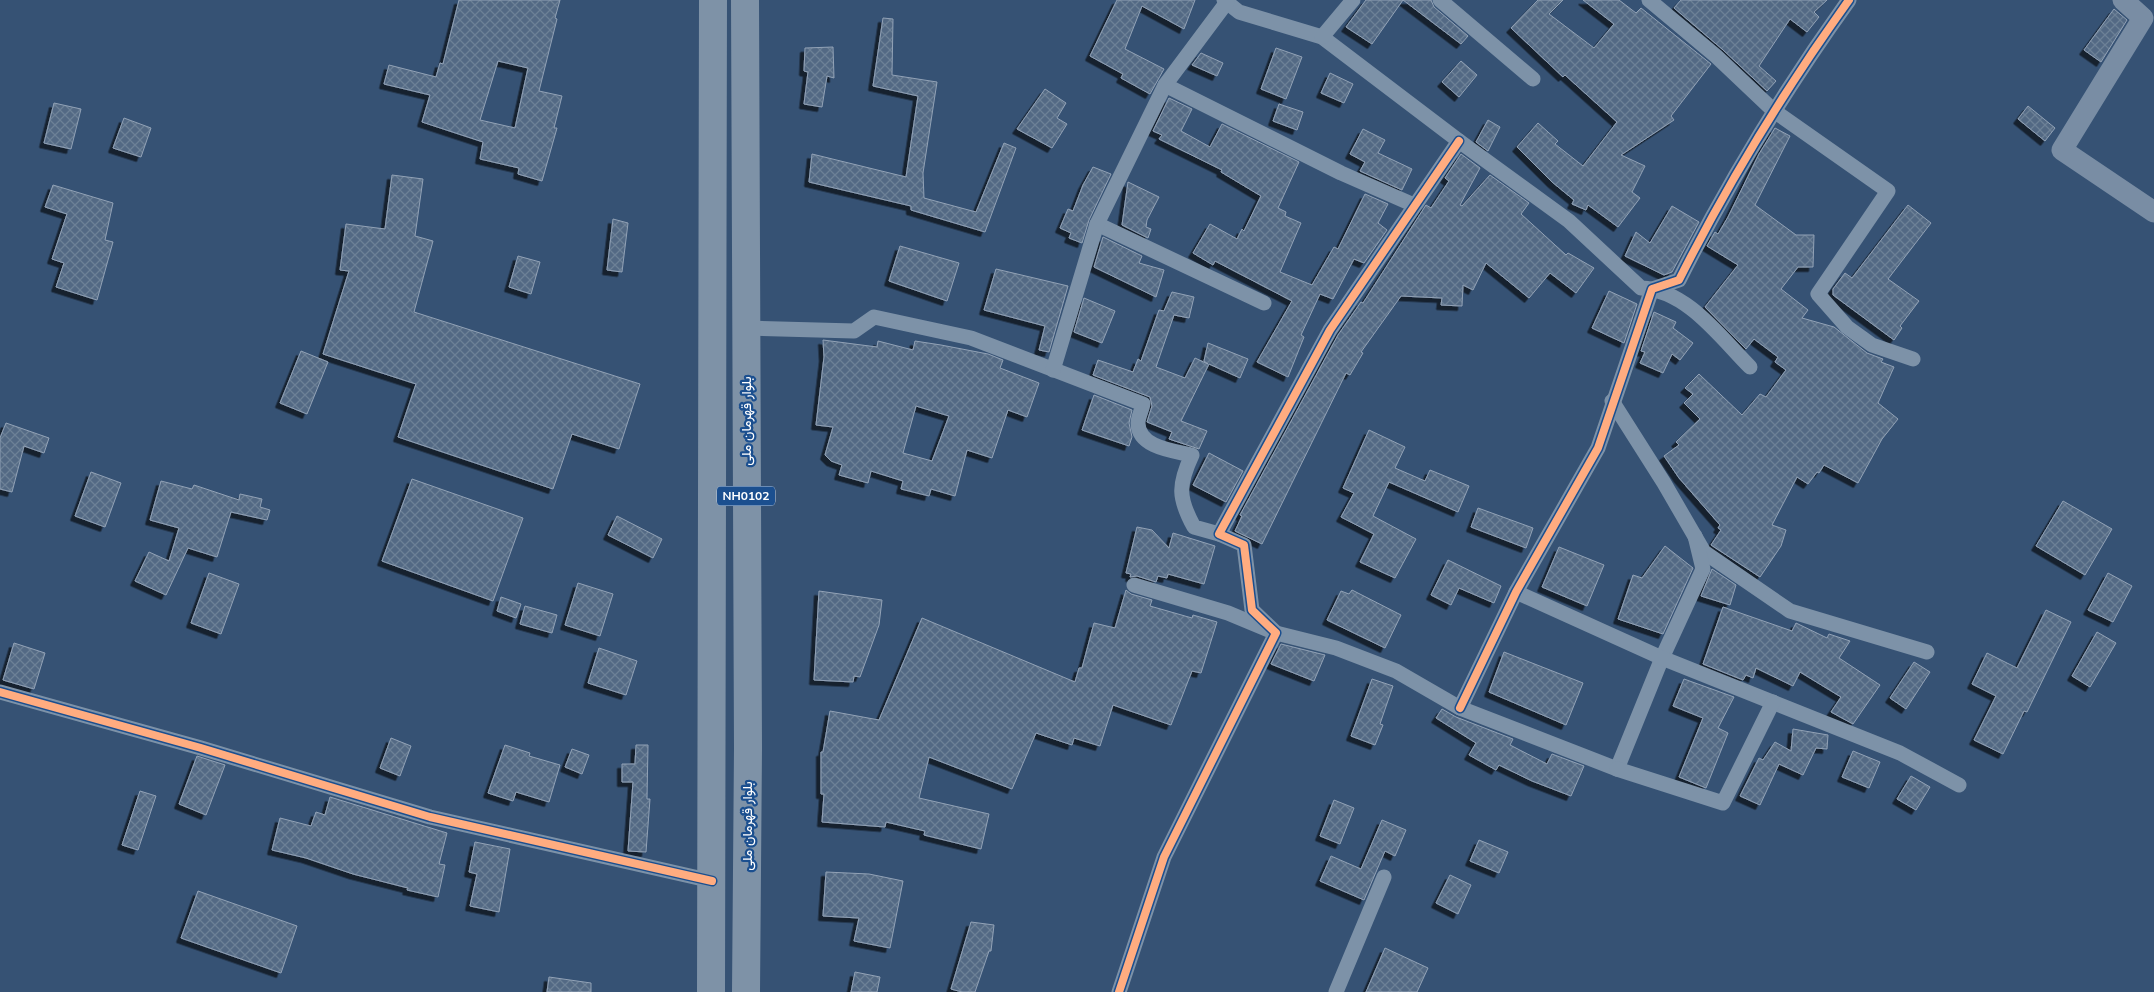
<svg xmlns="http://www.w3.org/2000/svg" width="2154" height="992" font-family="'Nunito Sans',Vazirmatn,sans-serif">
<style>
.building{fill:url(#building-cross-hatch);stroke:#92a2b6;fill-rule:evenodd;filter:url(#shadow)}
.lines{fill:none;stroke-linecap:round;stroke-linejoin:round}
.street{stroke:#7d92a8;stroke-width:15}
.secondary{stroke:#798da4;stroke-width:21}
.highway{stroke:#7e92a7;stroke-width:28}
.cycleway-casing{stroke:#1b4f8f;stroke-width:11}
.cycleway{stroke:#ffac80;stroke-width:8}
.labels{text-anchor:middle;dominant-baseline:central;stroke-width:4.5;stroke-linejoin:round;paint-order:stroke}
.shield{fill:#1b4f8f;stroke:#bbcadd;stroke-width:1}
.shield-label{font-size:12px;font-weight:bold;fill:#fff}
.street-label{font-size:14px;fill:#fff;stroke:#1b4f8f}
</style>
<defs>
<pattern id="building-cross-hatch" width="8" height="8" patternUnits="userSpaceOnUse" patternTransform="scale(1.25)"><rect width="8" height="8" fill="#526984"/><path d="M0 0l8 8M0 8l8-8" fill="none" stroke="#6c8096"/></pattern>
<filter id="shadow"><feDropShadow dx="-4.5" dy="4.5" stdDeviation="0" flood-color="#0009"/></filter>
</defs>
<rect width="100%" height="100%" fill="#365274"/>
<g class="building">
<path d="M459,0H560L555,18L557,19L539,91L562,96L554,128H557L542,181L518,174L519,168L480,159L483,142L422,122L430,95L384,84L389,65L436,77L440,63L443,64ZM498,61L528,68L515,128L480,120Z"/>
<path d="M1117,0H1195L1184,29L1142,6L1125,49L1164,69L1150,94L1121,78L1123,74L1090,56Z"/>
<path d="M1366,0H1431L1434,7L1468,36L1461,44L1403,0L1372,44L1346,27Z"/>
<path d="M1538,0H1563L1549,14L1594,48L1614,24L1583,0H1619L1636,13L1641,8L1711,64L1671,116L1674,120L1621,155L1645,166L1632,192L1640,198L1618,227L1588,205L1586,210L1572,204L1574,200L1552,182L1517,147L1538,123L1558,141L1555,144L1583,166L1617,122L1565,75L1563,77L1511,28Z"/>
<path d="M1681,0H1827L1814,12L1819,17L1807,32L1790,19L1759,66L1776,81L1767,91L1722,49L1674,8Z"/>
<path d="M2114,9L2127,20L2101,62L2084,50Z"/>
<path d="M883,18L893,19L892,75L937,82L923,173L924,198L976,212L1004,143L1016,148L985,232L911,210V206L809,182L812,154L906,177L918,96L873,86Z"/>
<path d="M833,47L834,78L827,76L822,107L804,104L808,72L804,71L805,48Z"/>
<path d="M1276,48L1302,57L1286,99L1261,89Z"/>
<path d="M1201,53L1223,63L1217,76L1192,65Z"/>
<path d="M1461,61L1477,75L1459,97L1442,82Z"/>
<path d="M1330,73L1353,84L1344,103L1321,93Z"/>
<path d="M1045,89L1066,103L1057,118L1067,124L1052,148L1017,129Z"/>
<path d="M1169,98L1192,109L1181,131L1210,147L1222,124L1299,162L1278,208L1286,212L1285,216L1301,223L1280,272L1312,285L1334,247L1338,249L1365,194L1388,204L1378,223L1387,230L1364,263L1354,259L1333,299L1320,294L1301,335L1304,337L1288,377L1257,362L1292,301L1215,261L1213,265L1193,253L1210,224L1237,239L1242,229L1244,231L1261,196L1221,172L1222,170L1159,139L1162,135L1153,131Z"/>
<path d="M54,103L81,109L71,149L44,143Z"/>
<path d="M1279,104L1303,112L1297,130L1273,121Z"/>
<path d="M2028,106L2055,128L2045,141L2018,119Z"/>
<path d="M124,118L151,128L141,157L113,148Z"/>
<path d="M1488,120L1500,127L1488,151L1476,142Z"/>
<path d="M1775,128L1790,136L1755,205L1796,235H1814L1813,267H1798L1781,289L1808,310L1802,318L1834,327L1867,353L1883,359L1881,362L1894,367L1878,403L1898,419L1882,439L1858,483L1824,465L1819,473L1817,472L1808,484L1797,477L1772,525L1786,530L1781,546L1760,577L1711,545L1721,530L1718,528L1720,525L1679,478L1664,456L1679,445L1676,442L1700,419L1684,403L1693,394L1685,388L1699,374L1742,415L1760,394L1766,397L1786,370L1775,362L1778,357L1754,339L1746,349L1705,307L1738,265L1707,246L1715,232L1718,234L1728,217L1759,154Z"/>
<path d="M1363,129L1385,140L1378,153L1412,169L1402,190L1360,171L1365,162L1350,154Z"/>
<path d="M1461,154L1480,168L1460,205L1462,206L1490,175L1529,203L1521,214L1566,255L1568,253L1594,268L1576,293L1550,273L1529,298L1486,263L1473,290L1463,285L1462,306L1441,305L1442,298L1401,296L1361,352L1363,353L1350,375L1346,373L1262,544L1235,531L1242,516L1240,515L1338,335L1361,302L1363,303L1426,205L1431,208L1449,181L1445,178Z"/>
<path d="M1093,167L1111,174L1089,220L1082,243L1069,238L1071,233L1060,228L1068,209L1073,211L1083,185Z"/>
<path d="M392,175L423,179L415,236L433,241L414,312L640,384L619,449L572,434L553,489L398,437L416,384L323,354L349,271L340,270L346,224L385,229Z"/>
<path d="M1128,182L1159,197L1147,220L1146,227L1151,229L1148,238L1122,225Z"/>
<path d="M53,185L113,203L105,240L113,242L97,300L56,287L64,263L52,259L67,214L45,207Z"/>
<path d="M1908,205L1931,223L1888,279L1919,301L1900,326L1902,328L1894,340L1833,295V289L1845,273L1852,278Z"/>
<path d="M1672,206L1699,222L1672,272L1664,275L1625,256L1636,232L1650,243Z"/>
<path d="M613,219L628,223L622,272L607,270Z"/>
<path d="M1103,237L1142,256L1139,263L1164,270L1156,297L1094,267Z"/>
<path d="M900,246L959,263L947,301L889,281Z"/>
<path d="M518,256L540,262L531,294L509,287Z"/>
<path d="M996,269L1068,286L1049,352L1039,350L1045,326L984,310Z"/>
<path d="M1609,291L1637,304L1624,343L1592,328Z"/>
<path d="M1172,292L1194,297L1189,318L1174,315L1156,367L1185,378L1195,358L1208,364L1204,361L1208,343L1248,359L1240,378L1209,364L1181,421L1207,431L1199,449L1169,439L1172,432L1147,422L1152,406L1150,397L1093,375L1098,360L1133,372L1138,359L1141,361L1159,310L1164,311Z"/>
<path d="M1084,298L1115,311L1102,343L1074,332Z"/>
<path d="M1654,312L1676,322L1673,328L1693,343L1680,360L1672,354L1663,373L1640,363L1645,352L1641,351Z"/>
<path d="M823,340L877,347L878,341L913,350L915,341L941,345L988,354L1003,360L1000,368L1039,383L1027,417L1008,410L992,458L967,450L955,496L931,489L929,496L901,489L903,481L871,471L868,483L839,475L842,465L831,461L825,455L833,427L816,425L824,357ZM916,406L949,416L932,461L903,453Z"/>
<path d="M301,351L328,362L307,414L280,403Z"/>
<path d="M1094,395L1132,410L1129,423L1132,437L1129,446L1082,430Z"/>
<path d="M6,423L49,438L44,453L24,446L12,492L0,489V438Z"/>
<path d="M1369,430L1405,447L1395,468L1425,481L1430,470L1469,486L1458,512L1389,482L1373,516L1416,539L1395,578L1360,562L1374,534L1341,517L1354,493L1343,488Z"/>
<path d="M1209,453L1243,471L1226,502L1193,485Z"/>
<path d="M91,472L121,483L105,527L75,516Z"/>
<path d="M412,479L523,518L493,601L382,561Z"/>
<path d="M161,481L192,489L194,485L239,500L240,494L262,499L260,507L270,510L267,520L231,512L217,557L188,548L166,595L135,581L149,552L169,561L179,528L150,520Z"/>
<path d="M2063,501L2112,529L2085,575L2036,546Z"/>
<path d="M1478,508L1533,528L1526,548L1471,527Z"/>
<path d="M617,516L662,539L653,558L608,535Z"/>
<path d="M1137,527L1152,530L1169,548L1173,533L1215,546L1204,584L1168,574L1167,578L1158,576L1156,582L1137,576L1130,577L1131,574L1126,573Z"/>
<path d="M1665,546L1693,568L1663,634L1618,619L1633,575L1642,578Z"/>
<path d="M1559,547L1604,565L1587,606L1542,587Z"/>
<path d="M1448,560L1501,586L1494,603L1459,588L1451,605L1431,595Z"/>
<path d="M1712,569L1736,585L1730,605L1701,596Z"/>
<path d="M209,573L239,584L221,634L191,623Z"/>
<path d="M2108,573L2132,586L2113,622L2088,610Z"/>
<path d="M578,583L613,594L600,636L565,625Z"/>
<path d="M1126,590L1131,594L1152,600L1150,606L1192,618L1193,615L1217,622L1201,673L1192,671L1171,725L1113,705L1100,746L1074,738L1072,745L1036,733L1012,789L929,757L919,798L989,814L981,849L924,835L925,831L886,822L885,827L822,822L824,794H821V752H823L830,711L879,720L922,618L1075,682L1079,668H1082L1094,623L1115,628Z"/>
<path d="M1352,590L1401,615L1385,648L1327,620L1341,591L1349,594Z"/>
<path d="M819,591L882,600L879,625L860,677L854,676L853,682L814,680Z"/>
<path d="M501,597L521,604L516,618L497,611Z"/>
<path d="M525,606L557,615L552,633L520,624Z"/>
<path d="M1723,607L1792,631L1796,623L1827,638L1829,634L1850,641L1839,658L1880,685L1853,724L1831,712L1841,697L1800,672L1793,686L1756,668L1753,678L1746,675L1743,680L1703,664Z"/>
<path d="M2046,610L2071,622L2027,712L2024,711L2003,754L1974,740L1996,696L1972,684L1987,653L2017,668Z"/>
<path d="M2097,632L2116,643L2090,687L2072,676Z"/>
<path d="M14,643L45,653L34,689L3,680Z"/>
<path d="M1281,644L1325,655L1314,681L1271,664Z"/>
<path d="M599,648L637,661L626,695L588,683Z"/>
<path d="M1504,652L1583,683L1566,725L1489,692Z"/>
<path d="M1914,662L1930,672L1906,709L1890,698Z"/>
<path d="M1372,679L1393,686L1380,724L1383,725L1375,745L1351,736Z"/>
<path d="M1684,679L1734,697L1718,728L1728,733L1706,788L1679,777L1703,718L1673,706Z"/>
<path d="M1442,709L1456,717L1513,739L1510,745L1547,764L1552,754L1584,766L1571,796L1532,781L1499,765L1496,770L1469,755L1476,743L1436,718Z"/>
<path d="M1793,729L1828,735L1827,749L1816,748L1803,775L1779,764L1760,805L1740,796L1759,758L1763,760L1775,742L1791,751Z"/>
<path d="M391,738L411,746L400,776L380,768Z"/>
<path d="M505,745L530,753L529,756L560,765L549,802L516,792L513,801L488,793Z"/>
<path d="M636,745H648L647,799H650L646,852L628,851L633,782H622V764H635Z"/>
<path d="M572,749L589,755L582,774L565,767Z"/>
<path d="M1853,751L1880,762L1869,788L1842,777Z"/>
<path d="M197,756L225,765L206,815L179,804Z"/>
<path d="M1911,776L1930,787L1916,810L1897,799Z"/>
<path d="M140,791L156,796L138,850L122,845Z"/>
<path d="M330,797L447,833L439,864L445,865L438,897L407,890L408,888L353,874L306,858L272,850L280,818L311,826L316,812L325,815Z"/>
<path d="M1334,800L1354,808L1340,844L1320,836Z"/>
<path d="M1382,820L1406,830L1395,856L1385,851L1364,900L1320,881L1331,856L1361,869Z"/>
<path d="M1479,840L1508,852L1499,873L1470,861Z"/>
<path d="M475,842L510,849L499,912L470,906L477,874L469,872Z"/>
<path d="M826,872L869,874L903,881L890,948L854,941L859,918L823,916Z"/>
<path d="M1450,875L1471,885L1458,914L1436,903Z"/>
<path d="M198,891L297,926L281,973L181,938Z"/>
<path d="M971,922L994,925L991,951H989L975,992H962L951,989Z"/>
<path d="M1385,948L1428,968L1417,992H1366Z"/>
<path d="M855,972L880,977L877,992H851Z"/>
<path d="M549,977L591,983V992H547Z"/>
</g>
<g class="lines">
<g class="street">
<path d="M1224,0L1239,12L1322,37L1459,141L1569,221L1641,288C1687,290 1720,337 1750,367"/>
<path d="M1440,0L1533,79"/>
<path d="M1649,0L1716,56L1774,111L1888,191L1818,294L1847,327L1872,345L1913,359"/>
<path d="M1322,37L1353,0"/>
<path d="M1165,85L1341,173L1414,205"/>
<path d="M1097,224L1264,303"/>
<path d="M745,328L854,331L874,317L971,338L1143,404C1142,410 1138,417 1138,423C1138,448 1175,451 1192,455C1178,485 1178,498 1194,527L1219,534"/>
<path d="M1053,370L1097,224L1165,85L1227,2"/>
<path d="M1612,401L1664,483L1704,552L1790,611L1927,652"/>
<path d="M1134,585L1228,613L1276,633L1336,648L1396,671L1460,708L1617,769L1662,658L1703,569L1695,536"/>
<path d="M1516,592L1662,658L1900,753L1959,785"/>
<path d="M0,692L201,748L430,817L712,881"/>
<path d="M1460,708L1516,592L1598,448L1652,289L1679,280C1728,183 1785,89 1849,0"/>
<path d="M1617,769L1723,803L1773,702"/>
<path d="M1119,992L1164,857L1276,633L1252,610L1244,545L1219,534L1330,330L1459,141"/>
<path d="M1336,992L1384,877"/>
</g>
<path class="secondary" d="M2123,0L2143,18L2062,150L2154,212"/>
<g class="highway">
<path d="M745,0L748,748L746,992"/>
<path d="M711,992L713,0"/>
</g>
<defs>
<g id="cycleway">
<path d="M0,692L201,748L430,817L712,881"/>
<path d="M1460,708L1516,592L1598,448L1652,289L1679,280C1728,183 1785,89 1849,0"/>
<path d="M1119,992L1164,857L1276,633L1252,610L1244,545L1219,534L1330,330L1459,141"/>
</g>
</defs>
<use href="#cycleway" class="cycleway-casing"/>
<use href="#cycleway" class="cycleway"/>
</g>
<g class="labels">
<rect class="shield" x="717" y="486.5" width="58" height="19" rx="4"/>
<g class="shield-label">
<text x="746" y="496">NH0102</text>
</g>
<g class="street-label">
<text transform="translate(746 421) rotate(-90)">بلوار قهرمان ملی</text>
<text transform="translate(747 826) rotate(-90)">بلوار قهرمان ملی</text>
</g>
</g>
</svg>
